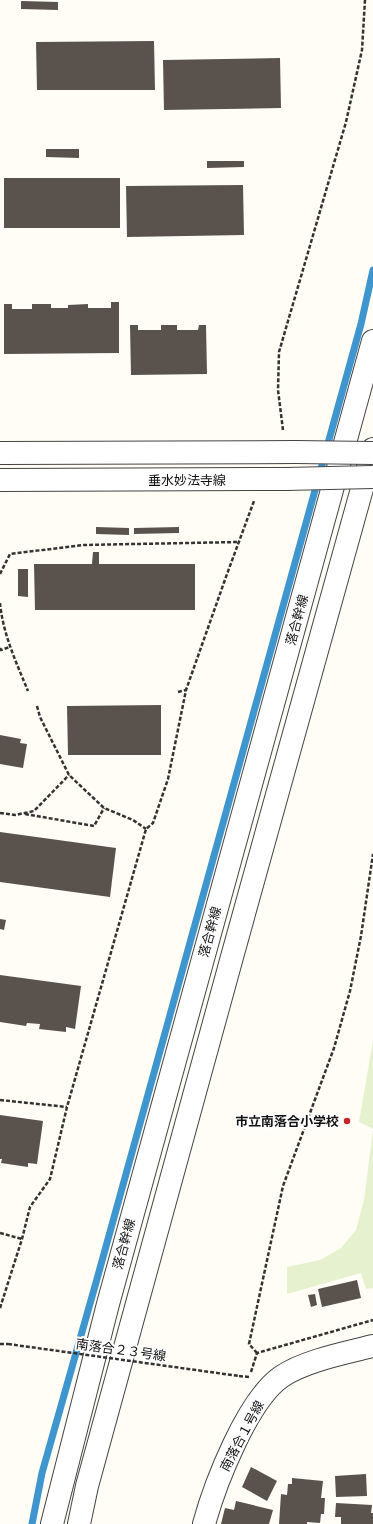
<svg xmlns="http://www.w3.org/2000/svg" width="373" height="1524" font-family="'Zilla Slab','Noto Sans JP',serif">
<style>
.pitch{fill:#e6f2cf}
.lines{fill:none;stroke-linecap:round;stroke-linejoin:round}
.stream{stroke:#3f96cf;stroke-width:7}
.building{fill:#5a524d}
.minor-casing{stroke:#444;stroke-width:24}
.path{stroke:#333;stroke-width:2.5;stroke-dasharray:4 2;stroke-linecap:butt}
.minor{stroke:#fff;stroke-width:22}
.minor-bridge-casing{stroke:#444;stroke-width:24;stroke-linecap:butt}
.path-bridge{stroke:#333;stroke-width:2.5;stroke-dasharray:4 2;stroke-linecap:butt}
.minor-bridge{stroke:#fff;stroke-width:22}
.poi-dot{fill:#c4262e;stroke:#fff;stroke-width:1.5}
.labels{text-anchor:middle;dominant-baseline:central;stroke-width:4;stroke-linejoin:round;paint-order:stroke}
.street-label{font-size:13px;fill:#111;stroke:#fff}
.poi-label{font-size:13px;font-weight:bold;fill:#111;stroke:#fff;text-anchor:end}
</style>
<rect width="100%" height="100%" fill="#fffdf5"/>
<path class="pitch" d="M373,1040V1288L366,1289L361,1273L287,1294V1267L320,1260L341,1248L356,1230L364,1200L373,1129L359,1122Z"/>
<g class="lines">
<path class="stream" d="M32,1524L42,1473L97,1279L361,324L373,270"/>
</g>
<g class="building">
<path d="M21,1L58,2V10L21,9Z"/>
<path d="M154,41L155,90H37L36,42Z"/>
<path d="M280,58L281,108L164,110L163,60Z"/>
<path d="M46,149H79V158L46,157Z"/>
<path d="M207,161H244V167L207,168Z"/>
<rect x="4" y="178" width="116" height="50"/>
<path d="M243,185L244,235L127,237L126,186Z"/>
<path d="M111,302H119V353L4,354V304H12V309H32V304H51V308H68V305L88,304V308H111Z"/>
<path d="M130,325H138V330H161V325H177V330H198L199,325H206L207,374L131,375Z"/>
<path d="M96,527L129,528V535L96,534Z"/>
<path d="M179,527V533L134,534V528Z"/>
<path d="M93,552H99V564H195V610H35L34,564H92Z"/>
<path d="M18,569H28V597L18,596Z"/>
<path d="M161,705V755H68L67,706Z"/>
<path d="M0,735L21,739L20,743L27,744L23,768L0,764Z"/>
<path d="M0,832L116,848L110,897L0,882Z"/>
<path d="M0,919L6,920L4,930L0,929Z"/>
<path d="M0,975L81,986L75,1029L66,1027V1032L39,1029L40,1024L27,1023L26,1026L0,1022Z"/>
<path d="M0,1115L43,1121L37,1164L28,1163V1167L1,1163L2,1159H0Z"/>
<path d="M357,1280L361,1298L322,1307L318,1289Z"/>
<path d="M315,1294L317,1305L311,1307L308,1295Z"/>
<path d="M251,1467L277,1481L267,1501L242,1487Z"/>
<path d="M366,1474L367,1496L336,1497L335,1476Z"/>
<path d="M292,1478L323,1481L321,1498H325L324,1514H321L320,1523L307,1522V1524H279L281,1494L287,1495L288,1484H292Z"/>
<path d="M236,1501L273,1510L269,1524H221L225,1508L234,1510Z"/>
<path d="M336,1503L372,1505L371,1513H373V1524H341V1517H335Z"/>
</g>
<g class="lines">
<defs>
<g id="minor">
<path d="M0,453L295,452"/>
<path d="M0,480L286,479"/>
<path d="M52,1524L108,1304L373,341"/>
<path d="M79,1524L87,1486L232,957L373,449"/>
<path d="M204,1524C215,1484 247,1401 281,1377C304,1361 345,1353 373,1346"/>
</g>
</defs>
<use href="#minor" class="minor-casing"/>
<g class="path">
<path d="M283,430L278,390L279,352L346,122L362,50L365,0"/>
<path d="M0,574L10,554L83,545L239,542"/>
<path d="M0,603C3,634 16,662 28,691"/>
<path d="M0,648L1,650L10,647"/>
<path d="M178,692L186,690"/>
<path d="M37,706L40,717L69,775L104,808L133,820L146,829"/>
<path d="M0,813L15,815L34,811L69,775"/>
<path d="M25,814L94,826L104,808"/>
<path d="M0,1100L67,1107"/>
<path d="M0,1233L22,1239"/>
<path d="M0,1308L22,1239L30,1207L50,1179L67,1107L146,829L153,823L168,779L186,690L227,574L254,501"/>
<path d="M0,1344H8"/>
<path d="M257,1353L249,1344L283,1186L334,1048L350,991L361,936L373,854"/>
<path d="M251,1372L257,1353L373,1320"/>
<path d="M239,1376L249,1377"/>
</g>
<use href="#minor" class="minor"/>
<defs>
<g id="minor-bridge">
<path d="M295,452L373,453"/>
<path d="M286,479L373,477"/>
</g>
</defs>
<use href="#minor-bridge" class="minor-bridge-casing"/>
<path class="path-bridge" d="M8,1344L239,1376"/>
<use href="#minor-bridge" class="minor-bridge"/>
</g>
<circle class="poi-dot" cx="347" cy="1121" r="4"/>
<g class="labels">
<g class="street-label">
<text x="187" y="480">垂水妙法寺線</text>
<text transform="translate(297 620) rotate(-75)">落合幹線</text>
<text transform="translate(210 932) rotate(-75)">落合幹線</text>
<text transform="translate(124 1244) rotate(-75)">落合幹線</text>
<text transform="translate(121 1350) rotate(8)">南落合２３号線</text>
<text transform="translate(242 1436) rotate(-62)">南落合１号線</text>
</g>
<g class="poi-label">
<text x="339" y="1121">市立南落合小学校</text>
</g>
</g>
</svg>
